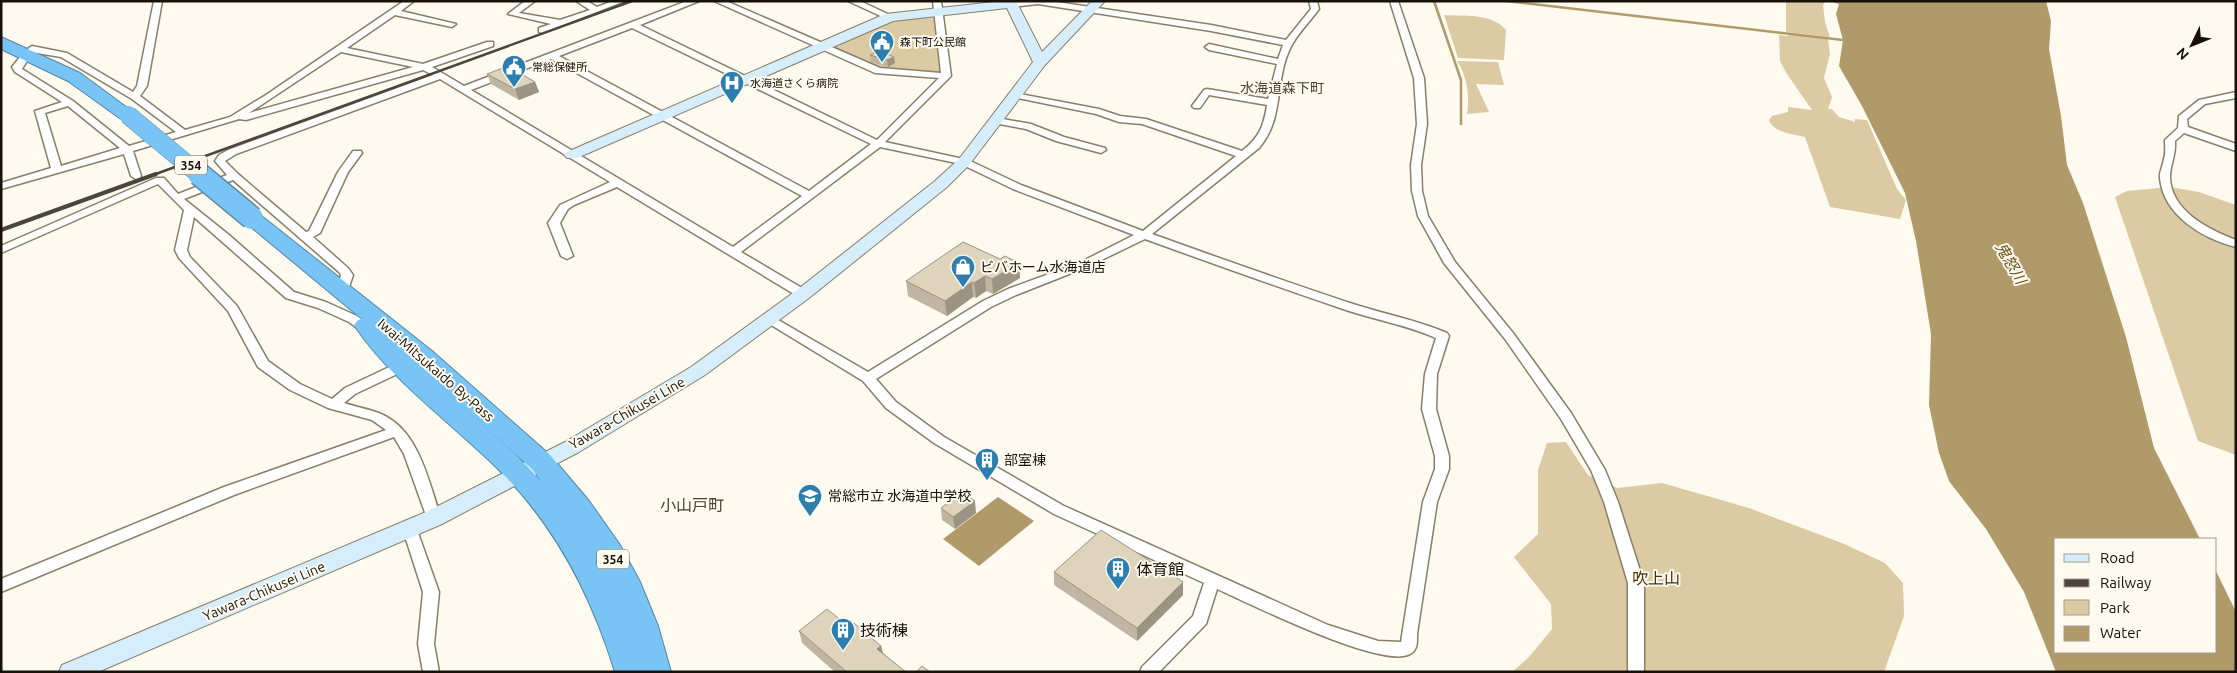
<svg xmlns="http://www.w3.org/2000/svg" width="2237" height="673" font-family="Ubuntu,'Noto Sans JP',sans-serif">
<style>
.green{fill:#dccaa3}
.water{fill:#b09a69}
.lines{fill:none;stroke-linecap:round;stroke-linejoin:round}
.stream{stroke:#b09a69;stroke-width:2.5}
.street-casing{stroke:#897e68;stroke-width:3}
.secondary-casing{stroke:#897e68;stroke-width:2}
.highway-casing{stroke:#5686a3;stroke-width:2}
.street{fill:#fff;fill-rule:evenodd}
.secondary{fill:#d6edfc;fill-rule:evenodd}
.highway{fill:#78c4f5;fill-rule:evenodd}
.rail-far1{stroke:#4a463d;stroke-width:2.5}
.rail{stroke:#4a463d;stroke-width:4}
.highway-bridge-far1-casing{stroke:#5686a3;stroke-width:19;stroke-linecap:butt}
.highway-bridge-casing{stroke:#5686a3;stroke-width:25;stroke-linecap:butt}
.highway-bridge-far1{stroke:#78c4f5;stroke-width:18}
.highway-bridge{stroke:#78c4f5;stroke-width:22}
.wall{fill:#bfb5a1}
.shaded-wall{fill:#9b9483}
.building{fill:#ded3bb;stroke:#9b9483}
.labels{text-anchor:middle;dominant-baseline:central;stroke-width:4;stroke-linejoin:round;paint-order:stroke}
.far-poi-label{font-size:11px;fill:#16120a;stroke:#fefaf0;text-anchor:start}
.shield{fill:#fefaf0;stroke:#5c584f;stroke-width:1}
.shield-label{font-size:12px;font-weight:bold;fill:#16120a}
.far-quarter-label{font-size:14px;fill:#4c422e;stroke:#fefaf0}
.poi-label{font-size:14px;fill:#16120a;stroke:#fefaf0;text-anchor:start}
.street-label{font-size:14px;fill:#16120a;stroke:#fefaf0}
.water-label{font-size:15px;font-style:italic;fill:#6a5218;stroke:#fefaf0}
.quarter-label{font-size:16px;fill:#4c422e;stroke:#fefaf0}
.near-poi-label{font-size:16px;fill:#16120a;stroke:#fefaf0;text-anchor:start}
.near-park-label{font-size:16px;fill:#45340c;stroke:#fefaf0}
</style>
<rect width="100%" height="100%" fill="#fefaf0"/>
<g class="green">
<path d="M1786,1H1826L1823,5L1825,22L1830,37L1786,32Z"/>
<path d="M936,14L941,72L882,70L827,46L886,20Z"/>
<path d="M1444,15C1462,16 1493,13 1506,30L1504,60L1458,58Z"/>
<path d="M1788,34L1828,39L1830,54L1824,78L1832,97L1828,109H1832L1839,117L1855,122V119L1867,120L1897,189L1906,200L1900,219L1830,207L1805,137C1793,134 1774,133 1769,120L1772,116L1788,112V107L1812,110L1787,74L1780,61L1779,35L1788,36Z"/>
<path d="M1457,61L1498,62L1504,85L1476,84L1489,112L1467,114C1470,97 1467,75 1457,61Z"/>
<path d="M2170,187L2199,192L2236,205V455L2198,441L2115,197L2127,191Z"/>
<path d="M1566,442L1588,475L1617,488L1662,483L1749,508L1842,543L1885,563L1903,583L1904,616L1884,672H1512L1529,657L1552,629L1551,604L1514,557L1538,534V470L1547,443Z"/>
</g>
<g class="water">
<path d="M1840,1H2046L2051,21L2049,49L2061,116L2067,165L2083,203L2126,337L2154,448L2200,539H2056V652H2216V571L2236,612V672H2056L2024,592L1986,529L1949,481L1939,453L1929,405L1931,334L1916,241L1905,193L1862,106L1839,66L1843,40L1836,14Z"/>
<path d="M998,497L1034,521L979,566L943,539Z"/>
</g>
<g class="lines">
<g class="stream">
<path d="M1434,1L1461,80V124"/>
<path d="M1506,1L1843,40"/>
<path d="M1834,1L1840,3"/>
</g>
<defs>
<g id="street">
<path d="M154,1H162L147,86L140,96L185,130L230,117L266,95L404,1H414L401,11L456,24L452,27L395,15L347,48L423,64L487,42H493V46L432,67L464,86L687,1H699L640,25L877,140L939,78L875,73L714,1H726L880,68L941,73L933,1H941L951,76L885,142L968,160L1021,185L1143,231L1236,156L1142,124L1119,122L1096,114L1018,98L1013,95L1015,93L1099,109L1120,116L1146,119L1242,151C1259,138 1264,126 1267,105L1209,95L1200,108H1194L1192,106L1204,90L1207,89L1268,99L1277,64L1209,50L1205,47L1209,44L1278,59L1283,45L1211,31L1038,4L1012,7L1008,4L1009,2L1050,1L1211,25L1286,40L1311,9L1309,1H1317L1319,9C1311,20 1300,31 1293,43C1273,77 1286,117 1259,148L1152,234C1219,258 1286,282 1353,304C1384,314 1417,320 1447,333L1449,336L1437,374L1436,409L1449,456V469L1437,502L1417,634C1417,641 1418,650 1410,654C1382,670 1249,603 1217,589L1206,624L1159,672H1140L1142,667L1193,616L1204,583L1054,514L934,443L886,408L863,381L763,320L765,317H773L868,372L983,301L1008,289L1079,263L1134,235L1013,189L961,164L880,147L741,252L807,291L809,294L807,297H799L617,187L574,205L568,209L560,223L573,256L567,259L561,256L548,223L560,205L610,182L440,79L236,154L225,161L238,174L306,232L309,231L338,172L353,151H361L362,153L348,172L320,233L313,237L348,268L353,275L346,296H338L336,293L341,275L339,272L233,180L184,199L229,235L294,292L326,302L357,316L377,332L375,335H367L349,322L318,308L286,298L194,217L187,250L190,257L237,306L268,361L300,384L332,399L345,388L402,361H412L413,364L412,367L355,394L344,403C356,407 369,409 381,414C419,430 429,483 441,518L439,522L434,523L429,522L427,518L404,454L394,437L234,495L1,592V579L224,487L386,430L372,420L328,408L290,390L258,367L228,311L179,258L175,250L184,210L158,184L1,253V246L156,178H164L178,194L227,175L215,161L219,155L228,150L433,75L423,70L246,120L239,119L133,151L141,176L140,178L136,179L131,176L124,154L1,189V183L51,168L35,111L62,102L15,72L12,67L25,51L32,46L67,53L133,92L137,86ZM632,28L871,144L809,191L559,56ZM31,52L61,57L132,99L176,132L129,146L73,101L22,69L32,53ZM341,52L413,67L249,113ZM551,59L802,196L733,247L471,90ZM68,106L120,148L61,166L45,113ZM1145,239C1211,263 1278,287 1346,310C1376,320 1407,325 1436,338L1425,374L1422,409L1435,456V469L1423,502L1401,642L1378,641L1328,625L1064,506L944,437L896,402L876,379L991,307L1016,295L1087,267Z"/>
<path d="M525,1H535L519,13L560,20L590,10L576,1H587L597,7L613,1H625L542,33L539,32V28L551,24L508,14Z"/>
<path d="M848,1H860L894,17L887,19Z"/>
<path d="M1390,1H1398L1424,78L1427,124L1421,165L1422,191L1428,216L1455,262L1513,333L1571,413L1605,470L1618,502L1644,583V672H1628V583L1604,502L1591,470L1561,419L1505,339L1444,263L1418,216L1412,191L1411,165L1417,124L1414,78Z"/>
<path d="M2236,92V98L2205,104L2187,119L2188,127L2236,144V151L2184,133L2175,141C2176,154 2171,163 2170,175C2169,210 2209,230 2236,240V247C2203,239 2163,215 2160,178C2159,172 2163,166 2164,159C2166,153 2165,147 2165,140L2178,128L2179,116L2199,100Z"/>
<path d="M997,118L1031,124L1064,137L1105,148L1106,150L1101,153L1056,141L1026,129L994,123L992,121Z"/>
<path d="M410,524L415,526L417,530L439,592L434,644L439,672H423L418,644L423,592L403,530L405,526Z"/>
</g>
<path id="secondary" d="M1003,1H1016L1042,52L1092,1H1105L1045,65L969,165L947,187L809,298L705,375L579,452L442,524L98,672H59L62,665L426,512L565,442L691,367L797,290L935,181L959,159L1033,62L1007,8L893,21L577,158H567L564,155L567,152L885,14Z"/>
<g id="highway">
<path d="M1,37L80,73L137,115L135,119L128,121L121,119L68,81L1,49Z"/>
<path d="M252,212L259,214L432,351L550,455L589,501L620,545L640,582L658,626L671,672H615C591,594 555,524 496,467C450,422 390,379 354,325L358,320L362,319L245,222L242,218L245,214ZM412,361L532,469L542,482L515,454Z"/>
</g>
</defs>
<use href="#street" class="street-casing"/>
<use href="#secondary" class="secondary-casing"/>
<use href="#highway" class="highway-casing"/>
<use href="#street" class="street"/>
<use href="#secondary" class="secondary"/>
<use href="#highway" class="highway"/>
<path class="rail-far1" d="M153,175L632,1"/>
<path class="rail" d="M1,230L156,174"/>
<defs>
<path id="highway-bridge-far1" d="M128,115L200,175"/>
<path id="highway-bridge" d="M199,174L252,218"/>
</defs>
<use href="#highway-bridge-far1" class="highway-bridge-far1-casing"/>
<use href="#highway-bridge" class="highway-bridge-casing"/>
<use href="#highway-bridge-far1" class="highway-bridge-far1"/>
<use href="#highway-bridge" class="highway-bridge"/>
</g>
<g class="wall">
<path d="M870,55L894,57L895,63L888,67L871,62Z"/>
<path d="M487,74L535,82L539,92L519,100L491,84Z"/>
<path d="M1000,259L1019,263L1020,278L993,294L986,291L976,298L973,297L947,316L908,296L906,281Z"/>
<path d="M941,508L976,513L955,529L942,520Z"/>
<path d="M1054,572L1183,595L1137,641L1054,585Z"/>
<path d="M849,627L881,646L883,653L906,672H835L802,643L799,631Z"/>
</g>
<g class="shaded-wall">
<path d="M894,57L895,63L888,67L887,60Z"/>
<path d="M535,82L539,92L519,100L515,89Z"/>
<path d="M1019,263L1020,278L993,294L992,279Z"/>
<path d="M985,276L986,291L976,298L974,283Z"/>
<path d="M972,282L973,297L947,316L945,301Z"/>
<path d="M975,501L976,513L955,529L953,517Z"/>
<path d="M1183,582V595L1137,641V628Z"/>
<path d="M881,646L884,658L877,649Z"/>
</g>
<g class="building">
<path d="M880,51L894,57L887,60L870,55Z"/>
<path d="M508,66L535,82L515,89L487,74Z"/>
<path d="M963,242L1000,259L1005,256L1019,263L992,279L985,276L974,283L972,282L945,301L906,281Z"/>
<path d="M962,492L975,501L953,517L941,508Z"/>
<path d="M1101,530L1183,582L1137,628L1054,572Z"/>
<path d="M827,609L849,627L854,623L881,646L877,649L906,672H847L799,631Z"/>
<path d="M922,666L930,672H916Z"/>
</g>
<defs>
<symbol id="civic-pin" viewBox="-11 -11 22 30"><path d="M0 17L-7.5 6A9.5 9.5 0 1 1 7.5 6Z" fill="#2c7eaf" stroke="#fefaf0"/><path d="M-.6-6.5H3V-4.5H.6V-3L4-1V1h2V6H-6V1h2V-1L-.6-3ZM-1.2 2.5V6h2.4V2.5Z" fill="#fff"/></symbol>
<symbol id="hospital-pin" viewBox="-11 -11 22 30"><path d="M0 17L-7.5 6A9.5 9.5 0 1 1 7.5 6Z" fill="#2c7eaf" stroke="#fefaf0"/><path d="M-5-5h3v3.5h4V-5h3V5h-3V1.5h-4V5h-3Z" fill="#fff"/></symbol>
<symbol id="shop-pin" viewBox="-11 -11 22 30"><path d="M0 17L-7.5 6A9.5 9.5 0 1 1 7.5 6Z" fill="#2c7eaf" stroke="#fefaf0"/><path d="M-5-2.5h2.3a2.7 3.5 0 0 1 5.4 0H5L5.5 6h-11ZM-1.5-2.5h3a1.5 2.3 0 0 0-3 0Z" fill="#fff"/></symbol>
<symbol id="building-pin" viewBox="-11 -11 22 30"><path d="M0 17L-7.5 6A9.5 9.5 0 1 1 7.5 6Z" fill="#2c7eaf" stroke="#fefaf0"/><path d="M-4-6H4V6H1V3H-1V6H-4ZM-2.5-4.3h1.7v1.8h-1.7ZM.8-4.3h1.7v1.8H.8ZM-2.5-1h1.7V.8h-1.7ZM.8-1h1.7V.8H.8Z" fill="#fff"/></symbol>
<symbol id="school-pin" viewBox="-11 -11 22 30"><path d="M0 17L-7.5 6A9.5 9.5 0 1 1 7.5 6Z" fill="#2c7eaf" stroke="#fefaf0"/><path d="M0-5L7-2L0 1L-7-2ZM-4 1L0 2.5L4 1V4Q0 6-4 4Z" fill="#fff"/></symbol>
</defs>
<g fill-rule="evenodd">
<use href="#civic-pin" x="868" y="28" width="28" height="38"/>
<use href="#civic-pin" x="500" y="53" width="28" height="38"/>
<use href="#hospital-pin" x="718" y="69" width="28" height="38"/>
<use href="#shop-pin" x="949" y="253" width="28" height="38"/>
<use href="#building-pin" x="973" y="446" width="28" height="38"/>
<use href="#school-pin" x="796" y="482" width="28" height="38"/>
<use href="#building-pin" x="1104" y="555" width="28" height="38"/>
<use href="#building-pin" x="829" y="616" width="28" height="38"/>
</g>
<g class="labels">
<g class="far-poi-label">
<text x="900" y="42">森下町公民館</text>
<text x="532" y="67">常総保健所</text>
<text x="750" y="83">水海道さくら病院</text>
</g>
<g class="shield">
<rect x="175" y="155.5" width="32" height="19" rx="4"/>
<rect x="597" y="549.5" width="32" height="19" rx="4"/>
</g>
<g class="shield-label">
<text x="191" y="165">354</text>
<text x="613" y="559">354</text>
</g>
<g class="far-quarter-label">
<text x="1282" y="88">水海道森下町</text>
</g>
<g class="poi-label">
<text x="980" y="267">ビバホーム水海道店</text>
<text x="1004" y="460">部室棟</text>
<text x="828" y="496">常総市立 水海道中学校</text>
</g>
<g class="street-label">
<text transform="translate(436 370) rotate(41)">Iwai-Mitsukaido By-Pass</text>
<text transform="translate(627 413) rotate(-30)">Yawara-Chikusei Line</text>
<text transform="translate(264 591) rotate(-23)">Yawara-Chikusei Line</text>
</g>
<g class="water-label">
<text transform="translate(2011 263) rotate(60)">鬼怒川</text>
</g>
<g class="quarter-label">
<text x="692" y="505">小山戸町</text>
</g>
<g class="near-poi-label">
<text x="1136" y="569">体育館</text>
<text x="860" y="630">技術棟</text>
</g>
<g class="near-park-label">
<text x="1656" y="578">吹上山</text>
</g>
</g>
<rect width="2237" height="673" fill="none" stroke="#16120a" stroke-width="5"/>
<rect x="2054" y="538" width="162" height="115" fill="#fefaf0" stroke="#a19d94"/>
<rect x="2064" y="554" width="25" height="8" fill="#d6edfc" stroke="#a19d94"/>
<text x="2100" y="563" font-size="15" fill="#16120a">Road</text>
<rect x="2064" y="579" width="25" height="8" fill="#4a463d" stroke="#a19d94"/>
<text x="2100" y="588" font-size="15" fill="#16120a">Railway</text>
<rect x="2064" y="600" width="25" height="15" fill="#dccaa3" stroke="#a19d94"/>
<text x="2100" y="613" font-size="15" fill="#16120a">Park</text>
<rect x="2064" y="626" width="25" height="15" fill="#b09a69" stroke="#a19d94"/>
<text x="2100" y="638" font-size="15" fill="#16120a">Water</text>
<g transform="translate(2192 45) rotate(227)" stroke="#fefaf0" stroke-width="4" paint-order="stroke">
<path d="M0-4L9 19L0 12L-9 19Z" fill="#16120a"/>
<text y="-8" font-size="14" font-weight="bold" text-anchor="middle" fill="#16120a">N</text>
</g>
</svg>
